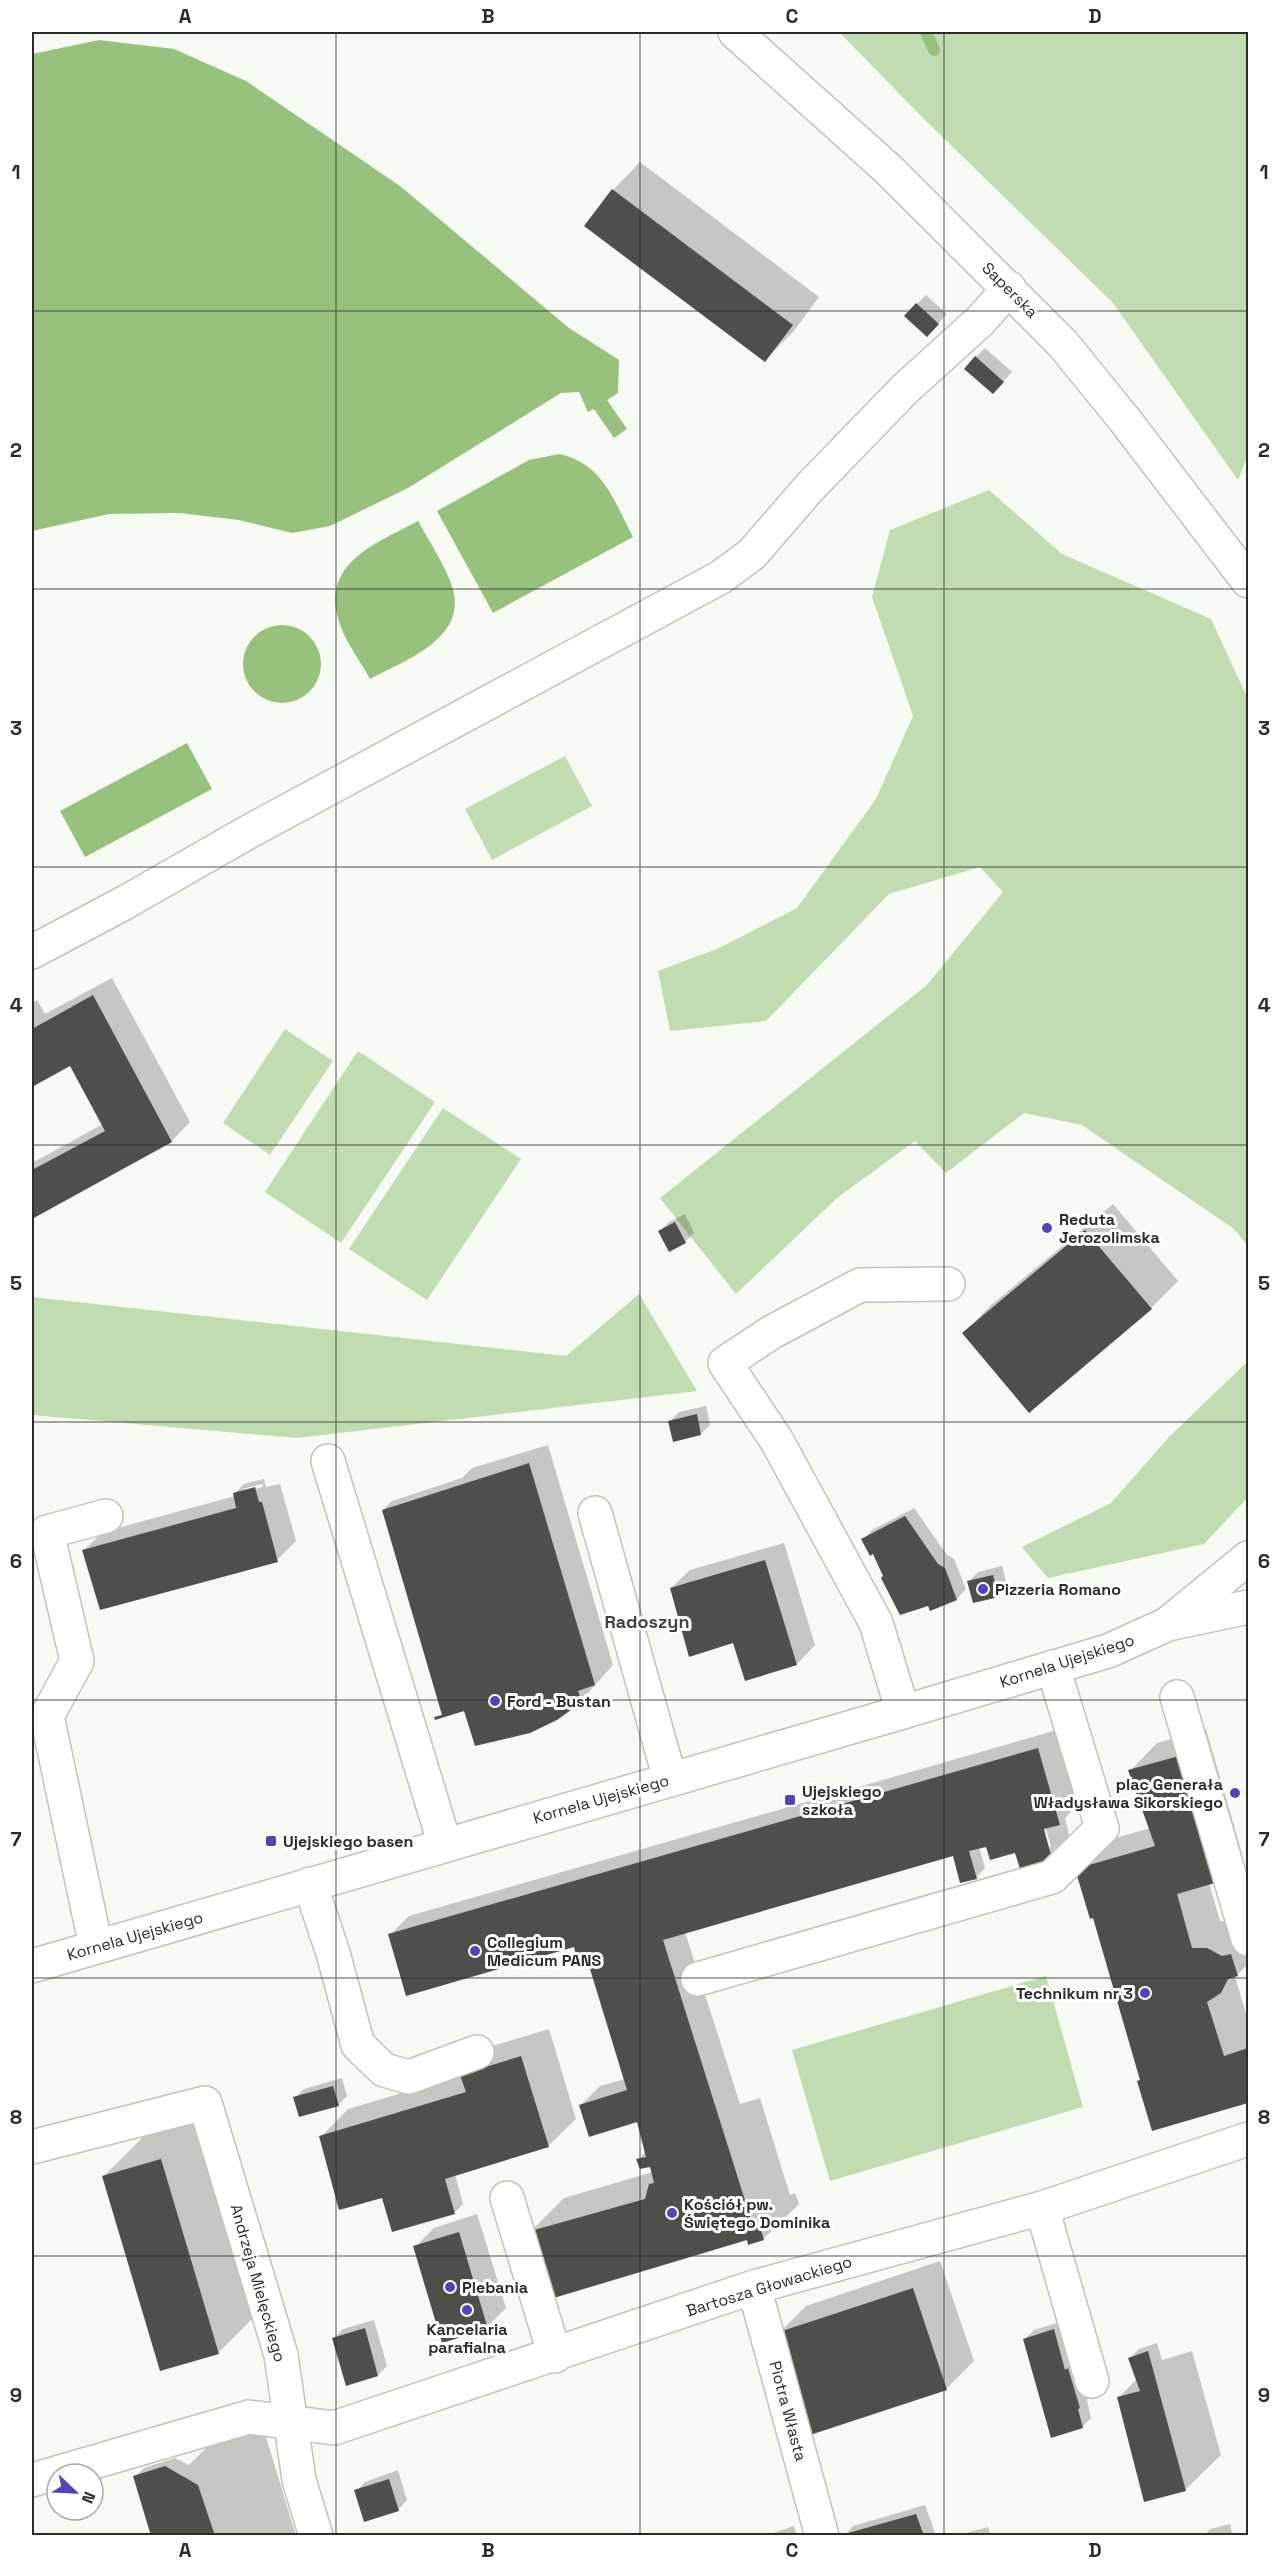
<svg xmlns="http://www.w3.org/2000/svg" width="1280" height="2567" font-family="'Space Grotesk',sans-serif">
<style>
.green{fill:#c2dcb1}
.water{fill:#99c17e}
.shadow{fill:#0003;fill-rule:evenodd}
.lines{fill:none;stroke-linecap:round;stroke-linejoin:round}
.stream{stroke:#99c17e;stroke-width:12}
.building{fill:#4b5049}
.minor-casing{stroke:#bfc4bc;stroke-width:36}
.major-casing{stroke:#bfc4bc;stroke-width:36}
.minor{stroke:#fff;stroke-width:33}
.major{stroke:#fff;stroke-width:33}
.grid{fill:none;stroke:#2b2c29;stroke-width:1.5;stroke-opacity:0.55}
.poi-dot{fill:#5342b9;stroke:#fff;stroke-width:2}
.labels{text-anchor:middle;dominant-baseline:central;stroke-width:6;stroke-linejoin:round;paint-order:stroke}
.street-label{font-size:16px;fill:#2b2c29;stroke:#fff}
.poi-label{font-size:16px;font-weight:bold;fill:#2b2c29;stroke:#fff;text-anchor:start}
.neighbourhood-label{font-size:18px;font-weight:bold;fill:#40443e;stroke:#fff}
.neatline{fill:none;stroke:#2b2c29;stroke-width:2}
.grid-label{font-size:20px;text-anchor:middle;font-weight:bold;fill:#2b2c29}
</style>
<rect width="100%" height="100%" fill="#f5faf2"/>
<g class="green">
<path d="M839,32H1248V456L1238,480L1113,303L923,118Z"/>
<path d="M989,490L1062,554L1211,619L1248,699V1246L1234,1229L1082,1125L1024,1113L946,1173L915,1141L837,1198L736,1294L660,1198L927,985L1003,892L980,867L889,894L766,1021L670,1031L658,971L719,948L797,908L876,799L913,716L872,597L890,530Z"/>
<path d="M565,756L592,806L492,860L465,809Z"/>
<path d="M285,1029L333,1061L270,1155L223,1123Z"/>
<path d="M358,1051L435,1102L341,1243L265,1192Z"/>
<path d="M443,1108L521,1159L427,1300L349,1249Z"/>
<path d="M639,1294L697,1391L297,1438L32,1415V1297L566,1356Z"/>
<path d="M1248,1361V1497L1204,1544L1048,1578L1022,1547L1111,1503L1169,1437Z"/>
<path d="M1046,1976L1083,2107L830,2181L792,2050Z"/>
</g>
<g class="water">
<path d="M99,40L174,49L246,81L400,186L569,328L619,360L618,393L607,400L627,429L614,438L594,409L588,412L579,392L561,393L408,488L330,526L292,533L239,520L179,513L109,514L32,531V54Z"/>
<path d="M559,454C603,463 614,501 633,537L493,613L437,511L529,460Z"/>
<path d="M418,521C429,541 443,562 451,583C471,637 408,659 370,679C360,660 343,639 338,618C322,562 379,542 418,521Z"/>
<circle cx="282" cy="664" r="39"/>
<path d="M187,743L212,789L85,857L60,811Z"/>
</g>
<g class="shadow">
<path d="M640,162L819,297L793,332L765,360L613,190Z"/>
<path d="M926,295L947,314L936,326L917,304Z"/>
<path d="M985,348L1012,372L1002,383L976,357Z"/>
<path d="M112,978L190,1122L172,1141L32,1217V1163L103,1124L70,1064L32,1085V1003L37,1000L45,1014Z"/>
<path d="M1113,1204L1178,1281L1151,1308L964,1333L991,1305Z"/>
<path d="M685,1214L694,1233L685,1242L660,1231L669,1222Z"/>
<path d="M706,1406L710,1425L701,1434L670,1421L679,1412Z"/>
<path d="M548,1445L613,1665L581,1701L465,1709L383,1510L392,1501L462,1478L472,1468Z"/>
<path d="M264,1479L266,1487L280,1484L296,1541L277,1560L84,1550L103,1532L235,1496L234,1494L244,1484ZM262,1484L263,1487L243,1492V1489Z"/>
<path d="M914,1508L947,1555L954,1559L966,1589L957,1599L931,1609L929,1605L885,1576L874,1552L863,1540L872,1530Z"/>
<path d="M784,1543L815,1645L797,1664L734,1641L671,1588L690,1570Z"/>
<path d="M1002,1566L1007,1586L998,1595L969,1581L978,1572Z"/>
<path d="M1206,1729L1242,1854L1215,1881L1209,1883L1220,1921H1236L1248,1928V1964L1235,1977L1248,2020V2101L1153,2129L1141,2079L1094,1916L1077,1869L1105,1841L1151,1828L1143,1804L1140,1805L1130,1771L1157,1743Z"/>
<path d="M1057,1730L1078,1805L1065,1818L1070,1839L1052,1858L987,1845L979,1847L985,1868L976,1878L959,1853L685,1932L740,2104L760,2098L790,2195L795,2193L799,2204L763,2239L529,2233L564,2198L653,2172L651,2165L638,2160L646,2151L638,2121L581,2105L600,2086L625,2079L587,1954L574,1945L390,1935L409,1916ZM1044,1822L1051,1847H1048L1041,1823Z"/>
<path d="M549,2029L576,2119L548,2146L455,2174L463,2204L454,2213L383,2196L321,2137L348,2109L462,2075L489,2047Z"/>
<path d="M342,2078L347,2096L338,2105L295,2098L304,2089Z"/>
<path d="M222,2098L280,2291L218,2353L103,2177L165,2115Z"/>
<path d="M477,2214L506,2308L487,2327L415,2247L434,2228Z"/>
<path d="M940,2261L974,2361L946,2389L778,2334L806,2306Z"/>
<path d="M374,2320L387,2366L378,2375L334,2338L343,2329Z"/>
<path d="M1063,2321L1089,2398L1087,2400L1091,2418L1082,2427L1025,2339L1034,2330Z"/>
<path d="M1157,2343L1162,2360L1192,2351L1221,2455L1185,2490L1118,2398L1137,2379L1130,2358L1139,2349Z"/>
<path d="M264,2430L296,2536H152L135,2477L144,2468L175,2458L189,2465L207,2447Z"/>
<path d="M398,2470L407,2500L398,2510L356,2491L365,2482Z"/>
<path d="M925,2505L936,2536H844L853,2526Z"/>
<path d="M1230,2524L1233,2536H1204L1210,2529Z"/>
<path d="M794,2526L797,2536H764Z"/>
<path d="M988,2527L991,2536H965L969,2532Z"/>
</g>
<g class="lines">
<path class="stream" d="M926,32L934,50"/>
</g>
<g class="building">
<path d="M612,189L793,325L765,362L584,226Z"/>
<path d="M916,303L939,324L927,337L904,316Z"/>
<path d="M975,356L1004,382L993,394L964,369Z"/>
<path d="M93,995L172,1142L32,1219V1170L105,1131L70,1066L32,1087V1029Z"/>
<path d="M675,1222L686,1243L669,1252L658,1231Z"/>
<path d="M1085,1230L1152,1309L1029,1413L962,1333Z"/>
<path d="M697,1414L701,1435L673,1442L668,1421Z"/>
<path d="M529,1463L595,1685L578,1691L582,1702L557,1720L530,1733L475,1746L464,1711L435,1720L434,1717L442,1715L382,1510Z"/>
<path d="M255,1487L259,1502H262L278,1562L100,1610L82,1550L236,1508L233,1493Z"/>
<path d="M905,1516L938,1564L945,1568L957,1600L930,1611L928,1606L900,1615L881,1578L883,1576L873,1554L870,1556L861,1539Z"/>
<path d="M765,1560L797,1665L745,1681L733,1643L689,1657L670,1588Z"/>
<path d="M993,1575L999,1597L973,1603L967,1581Z"/>
<path d="M1038,1748L1060,1825L1044,1829L1052,1859L1020,1869L1015,1853L990,1860L986,1847L969,1851L977,1879L960,1883L953,1856L663,1940L754,2229L760,2227L764,2240L748,2245L747,2240L547,2300L527,2232L645,2199L649,2184L654,2183L650,2167L640,2169L636,2159L646,2157L637,2122L589,2137L579,2105L627,2090L586,1956L577,1959L574,1947L406,1996L388,1934Z"/>
<path d="M1179,1756L1215,1883L1177,1894L1192,1948H1207L1222,1956L1231,1954L1238,1976L1228,1979L1221,1993L1207,2002L1224,2056L1248,2048V2103L1152,2131L1137,2081L1140,2080L1093,1918L1090,1919L1075,1869L1155,1846L1128,1770Z"/>
<path d="M521,2056L549,2147L445,2179L455,2214L392,2232L382,2198L339,2210L319,2136L466,2092L460,2075Z"/>
<path d="M333,2086L339,2106L299,2117L293,2097Z"/>
<path d="M161,2159L219,2354L160,2371L102,2176Z"/>
<path d="M459,2232L488,2329L442,2343L413,2246Z"/>
<path d="M913,2288L947,2390L807,2436L776,2333Z"/>
<path d="M365,2328L378,2376L346,2386L332,2338Z"/>
<path d="M1054,2329L1065,2370L1068,2368L1080,2408L1078,2409L1083,2428L1051,2438L1023,2339Z"/>
<path d="M1148,2351L1186,2491L1144,2502L1117,2397L1140,2391L1128,2358Z"/>
<path d="M165,2466L198,2485L215,2536H151L133,2476Z"/>
<path d="M389,2479L399,2511L364,2522L354,2490Z"/>
<path d="M916,2514L924,2536H841V2535Z"/>
</g>
<g class="lines">
<defs>
<g id="minor">
<path d="M735,32L889,170L1063,344L1124,419L1248,581"/>
<path d="M32,952L126,902L250,831L721,577L752,554L809,488L905,389L981,320L1009,288"/>
<path d="M328,1461L445,1845"/>
<path d="M595,1513L670,1779"/>
<path d="M1177,1697L1248,1939"/>
<path d="M903,1712L876,1623L777,1441L725,1363L772,1332L860,1285L948,1284"/>
<path d="M310,1884L333,1953L358,2045L384,2070L409,2077L477,2052"/>
<path d="M96,1947L47,1716L77,1661L47,1532L106,1516"/>
<path d="M698,1979L1052,1877L1102,1828L1053,1667"/>
<path d="M32,2147L205,2103L281,2355L299,2480L316,2536"/>
<path d="M507,2198L555,2356"/>
<path d="M1042,2208L1092,2381"/>
<path d="M754,2287L822,2536"/>
<path d="M32,2480L249,2417L334,2428L754,2287L1042,2208L1248,2139"/>
</g>
<g id="major">
<path d="M1171,1621L1248,1558"/>
<path d="M32,1966L903,1712L1108,1651L1168,1624L1248,1607"/>
</g>
</defs>
<use href="#minor" class="minor-casing"/>
<use href="#major" class="major-casing"/>
<use href="#minor" class="minor"/>
<use href="#major" class="major"/>
</g>
<path class="grid" d="M336,32V2536M640,32V2536M944,32V2536M32,311H1248M32,589H1248M32,867H1248M32,1145H1248M32,1422H1248M32,1700H1248M32,1978H1248M32,2256H1248"/>
<g class="poi-dot">
<circle cx="1047" cy="1228" r="6"/>
<circle cx="983" cy="1589" r="6"/>
<circle cx="495" cy="1701" r="6"/>
<circle cx="1235" cy="1793" r="6"/>
<rect x="784" y="1794" width="12" height="12" rx="3"/>
<rect x="265" y="1835" width="12" height="12" rx="3"/>
<circle cx="475" cy="1951" r="6"/>
<circle cx="1145" cy="1993" r="6"/>
<circle cx="672" cy="2213" r="6"/>
<circle cx="450" cy="2287" r="6"/>
<circle cx="467" cy="2310" r="6"/>
</g>
<g class="labels">
<g class="street-label">
<text transform="translate(1010 290) rotate(45)">Saperska</text>
<text transform="translate(1067 1661) rotate(-18)">Kornela Ujejskiego</text>
<text transform="translate(601 1799) rotate(-16)">Kornela Ujejskiego</text>
<text transform="translate(135 1936) rotate(-16)">Kornela Ujejskiego</text>
<text transform="translate(258 2283) rotate(74)">Andrzeja Mielęckiego</text>
<text transform="translate(769 2286) rotate(-17)">Bartosza Głowackiego</text>
<text transform="translate(788 2411) rotate(75)">Piotra Własta</text>
</g>
<g class="poi-label">
<text x="1059" y="1219">Reduta<tspan x="1059" dy="18">Jerozolimska</tspan></text>
<text x="995" y="1589">Pizzeria Romano</text>
<text x="507" y="1701">Ford - Bustan</text>
<text x="1223" y="1784" text-anchor="end">plac Generała<tspan x="1223" dy="18">Władysława Sikorskiego</tspan></text>
<text x="802" y="1791">Ujejskiego<tspan x="802" dy="18">szkoła</tspan></text>
<text x="283" y="1841">Ujejskiego basen</text>
<text x="487" y="1942">Collegium<tspan x="487" dy="18">Medicum PANS</tspan></text>
<text x="1133" y="1993" text-anchor="end">Technikum nr 3</text>
<text x="684" y="2204">Kościół pw.<tspan x="684" dy="18">Świętego Dominika</tspan></text>
<text x="462" y="2287">Plebania</text>
<text x="467" y="2329" text-anchor="middle">Kancelaria<tspan x="467" dy="18">parafialna</tspan></text>
</g>
<g class="neighbourhood-label">
<text x="647" y="1621">Radoszyn</text>
</g>
</g>
<rect width="1280" height="2567" fill="none" stroke="#ffffff" stroke-width="66"/>
<g transform="translate(75 2492) rotate(113)"><circle r="28" fill="#ffffff" stroke="#aaaba9" stroke-width="1.5"/>
<path d="M0-4.5L10 22L0 15L-10 22Z" fill="#5342b9"/>
<text y="-9" font-size="16" font-weight="bold" text-anchor="middle" fill="#2b2c29">N</text>
</g>
<rect x="33" y="33" width="1214" height="2501" class="neatline"/>
<g class="grid-label">
<text x="185" y="23">A</text>
<text x="488" y="23">B</text>
<text x="792" y="23">C</text>
<text x="1095" y="23">D</text>
<text x="16" y="179">1</text>
<text x="1264" y="179">1</text>
<text x="16" y="457">2</text>
<text x="1264" y="457">2</text>
<text x="16" y="735">3</text>
<text x="1264" y="735">3</text>
<text x="16" y="1012">4</text>
<text x="1264" y="1012">4</text>
<text x="16" y="1290">5</text>
<text x="1264" y="1290">5</text>
<text x="16" y="1568">6</text>
<text x="1264" y="1568">6</text>
<text x="16" y="1846">7</text>
<text x="1264" y="1846">7</text>
<text x="16" y="2124">8</text>
<text x="1264" y="2124">8</text>
<text x="16" y="2402">9</text>
<text x="1264" y="2402">9</text>
<text x="185" y="2557">A</text>
<text x="488" y="2557">B</text>
<text x="792" y="2557">C</text>
<text x="1095" y="2557">D</text>
</g>
</svg>
